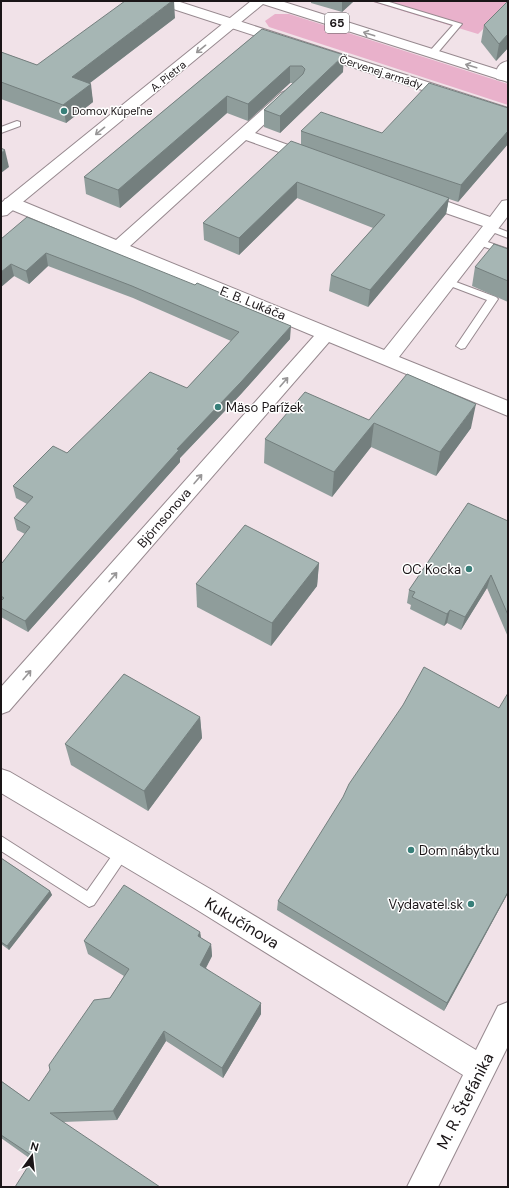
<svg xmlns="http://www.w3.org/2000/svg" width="509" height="1188" font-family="'DM Sans',sans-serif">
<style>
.green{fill:#e9b1cb}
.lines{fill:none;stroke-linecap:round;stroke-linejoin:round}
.lane-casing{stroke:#97898f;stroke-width:2}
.street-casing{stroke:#97898f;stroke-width:2}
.primary-casing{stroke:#97898f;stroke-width:2}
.lane{fill:#fff;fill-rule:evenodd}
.street{fill:#fff;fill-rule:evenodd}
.primary{fill:#fff;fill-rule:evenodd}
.wall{fill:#8f9d9b}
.shaded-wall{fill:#747f7e}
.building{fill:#a6b6b4;stroke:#747f7e}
.oneway{stroke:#989697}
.poi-dot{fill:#387f79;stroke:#fff;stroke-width:1.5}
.labels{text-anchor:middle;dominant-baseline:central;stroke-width:3;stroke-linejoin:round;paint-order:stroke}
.far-street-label{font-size:11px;fill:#1a1517;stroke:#fff}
.far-poi-label{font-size:11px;fill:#1a1517;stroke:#fff;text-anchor:start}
.shield{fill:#fff;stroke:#5f5b5d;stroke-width:1}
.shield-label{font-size:12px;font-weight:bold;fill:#1a1517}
.street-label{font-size:13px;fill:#1a1517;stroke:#fff}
.poi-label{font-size:13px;fill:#1a1517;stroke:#fff;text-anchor:start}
.near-street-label{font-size:16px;fill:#1a1517;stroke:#fff}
</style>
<rect width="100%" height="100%" fill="#f1e2e8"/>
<g class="green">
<path d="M370,1H508V5L478,34Z"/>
<path d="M275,14H289L508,84V105L269,27L265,21Z"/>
</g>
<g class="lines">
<defs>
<g id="lane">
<path d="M374,1H386L462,24L435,56H429V52L453,25Z"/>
<path d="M17,121L20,122V126L1,133V127Z"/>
<path d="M490,225L508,232V238L487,230L485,228Z"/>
<path d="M479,239L508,249V255L476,244L474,242Z"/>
<path d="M448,279L496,297L498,299L465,348L461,349L456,346L487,300L445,284L443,282Z"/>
<path d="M1,836L87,891L118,847L123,845L128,847L130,852L94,905L89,907L1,851Z"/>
</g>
<g id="street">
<path d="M156,1H177L508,108V118L158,4Z"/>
<path d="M508,61V78L502,80L497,79L495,76C497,67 499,63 508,61Z"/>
<path d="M286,91L291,93L294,96L291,99L255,133L316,155L318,158L316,161H304L246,140L130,246L384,350L483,226L414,202L412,198L414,194L420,193L426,194L490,217L502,201L508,200V216L399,357L508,401V416L329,342L9,711L1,714V687L314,336L5,207L3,203L5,199L11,198L17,199L116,240L281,93Z"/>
<path d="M1,769L10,772L212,890L476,1050L498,1006L508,1002V1046L438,1187H407L463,1075L194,908L1,793Z"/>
</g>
<path id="primary" d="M251,1H281L508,73V82L263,4L7,215L1,216V203Z"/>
</defs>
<use href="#lane" class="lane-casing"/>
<use href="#street" class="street-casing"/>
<use href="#primary" class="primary-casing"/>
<use href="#lane" class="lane"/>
<use href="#street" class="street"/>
<use href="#primary" class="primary"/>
</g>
<g class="wall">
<path d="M311,1H354L342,12L311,3Z"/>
<path d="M508,1V48L496,61L481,42L484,25Z"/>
<path d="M175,18L90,83L93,102L66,123L1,99V52L37,65Z"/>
<path d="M262,29L343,72L280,133L264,127V110L293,83H290L248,121L227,113L120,208L86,194L84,177Z"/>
<path d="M508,108V144L458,202L449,199L446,214L368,307L329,291L331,275L373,228L297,198L239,255L204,240L203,223L301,145V131L382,133Z"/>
<path d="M1,239L228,301L290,339L241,394L180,458V462L28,632L1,617V562L2,563L25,534L17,530L14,518L27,504L16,498L13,486L67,453L187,388L231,341L133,298L48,266L29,284L14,276L1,287Z"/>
<path d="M508,249V302L472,286L475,267Z"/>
<path d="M369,420L471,428L436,476L371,447L332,497L264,463L265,439Z"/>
<path d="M508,521V637L487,588L461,630L447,623L444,626L410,609L411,605L407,603L409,590Z"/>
<path d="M319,563L317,586L271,646L197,607L196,584Z"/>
<path d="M499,708L508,893L444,1011L277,910L278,901Z"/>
<path d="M200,717L202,738L148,811L71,765L65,744Z"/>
<path d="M1,858L50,891L52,895L9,950L1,944Z"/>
<path d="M200,932L201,938L211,944L212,956L206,968L261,1014L223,1078L166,1041L117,1120L63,1122L32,1160L1,1138V1081L29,1101L110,998L124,976L88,954L84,941Z"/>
</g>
<g class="shaded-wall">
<path d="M172,1H174L175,18L74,95L72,77Z"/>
<path d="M342,1H354L342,12Z"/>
<path d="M508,34V48L496,61L499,44Z"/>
<path d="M344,55L343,72L280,133V116Z"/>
<path d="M290,66V83L248,121V104Z"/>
<path d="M91,84L93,102L66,123L63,105Z"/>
<path d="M227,96V113L120,208L118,190Z"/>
<path d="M508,131V144L458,202L461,185Z"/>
<path d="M5,150L9,167L1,173V153Z"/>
<path d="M297,182V198L239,255V238Z"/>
<path d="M449,198L446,214L368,307L370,290Z"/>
<path d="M46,253L48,266L29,284L26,271Z"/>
<path d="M11,264L14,276L1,287V272Z"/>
<path d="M291,326L290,339L241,394L180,458V462L28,632L25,621L177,449Z"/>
<path d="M476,404L471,428L436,476L440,452Z"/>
<path d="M374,423L371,447L332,497L334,472Z"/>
<path d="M319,563L317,586L271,646L272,623Z"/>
<path d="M491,575L487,588L461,630L465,617Z"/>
<path d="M450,610L447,623L444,626L447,614Z"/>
<path d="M200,717L202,738L148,811L144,791Z"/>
<path d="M50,891L52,895L9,950L7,946Z"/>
<path d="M508,892V893L444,1011L447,1003Z"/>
<path d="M200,932L202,945L198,936Z"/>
<path d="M211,944L212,956L201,977L200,965Z"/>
<path d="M261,1003V1014L223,1078L222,1068Z"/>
<path d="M164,1031L166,1041L117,1120L113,1111Z"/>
</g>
<g class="building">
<path d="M125,1H172L72,77L91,84L63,105L1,82V52L37,65Z"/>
<path d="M508,1V34L499,44L484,25Z"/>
<path d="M262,29L344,55L280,116L264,110L303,74L305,69L302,66H290L248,104L227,96L118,190L84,177Z"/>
<path d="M429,83L508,108V131L461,185L301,131L321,112L382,133Z"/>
<path d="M291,141L449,198L370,290L331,275L385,215L297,182L239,238L203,223Z"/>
<path d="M1,148L5,150L1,153Z"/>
<path d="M27,217L195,285L197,283L228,296L225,299L291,326L241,382L177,449L179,450L25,621L1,608V601L4,598L1,596V562L2,563L30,527L14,518L33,497L13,486L53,446L67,453L150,372L187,388L239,332L132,286L46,253L26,271L11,264L1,272V239Z"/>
<path d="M494,244L508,249V281L475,267Z"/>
<path d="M407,374L476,404L440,452L374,423L334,472L265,439L305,392L369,420Z"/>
<path d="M468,503L508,521V615L491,575L465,617L450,610L447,614L412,597L415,592L409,590Z"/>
<path d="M245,525L319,563L272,623L196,584Z"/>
<path d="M424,667L499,708L508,693V892L447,1003L278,901L343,797L349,784L403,705Z"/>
<path d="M124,674L200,717L144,791L65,744Z"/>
<path d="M1,858L50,891L7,946L1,942Z"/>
<path d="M124,885L200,932L198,936L211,944L200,965L261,1003L222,1068L164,1031L113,1111L50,1113L160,1187H15L34,1157L1,1135V1081L29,1101L50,1070L49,1065L94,1000L110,998L129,969L84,941Z"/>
</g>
<defs><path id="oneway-shaft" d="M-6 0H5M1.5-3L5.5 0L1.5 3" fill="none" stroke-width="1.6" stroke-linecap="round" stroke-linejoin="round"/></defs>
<g class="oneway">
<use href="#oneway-shaft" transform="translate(369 34) rotate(-162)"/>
<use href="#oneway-shaft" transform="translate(201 49) rotate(141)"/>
<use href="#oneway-shaft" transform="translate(471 66) rotate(-163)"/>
<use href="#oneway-shaft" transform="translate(100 131) rotate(141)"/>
<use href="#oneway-shaft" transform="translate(284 382) rotate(-49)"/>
<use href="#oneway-shaft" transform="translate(198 479) rotate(-49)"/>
<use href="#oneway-shaft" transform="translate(113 577) rotate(-49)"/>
<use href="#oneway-shaft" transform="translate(27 675) rotate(-49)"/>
</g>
<g class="poi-dot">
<circle cx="64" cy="111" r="4"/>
<circle cx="218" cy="407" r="4"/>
<circle cx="469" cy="569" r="4"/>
<circle cx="411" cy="850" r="4"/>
<circle cx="471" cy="904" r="4"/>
</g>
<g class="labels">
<g class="far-street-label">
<text transform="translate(381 72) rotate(18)">Červenej armády</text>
<text transform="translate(168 76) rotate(-39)">A. Pietra</text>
</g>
<g class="far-poi-label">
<text x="72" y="111">Domov Kúpeľne</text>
</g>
<rect class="shield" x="325" y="13" width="24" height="20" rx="3"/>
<g class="shield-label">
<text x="337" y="23">65</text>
</g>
<g class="street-label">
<text transform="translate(253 303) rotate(22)">E. B. Lukáča</text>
<text transform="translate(164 518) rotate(-49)">Björnsonova</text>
</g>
<g class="poi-label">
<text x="226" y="407">Mäso Parížek</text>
<text x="461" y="569" text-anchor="end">OC Kocka</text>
<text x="419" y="850">Dom nábytku</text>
<text x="463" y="904" text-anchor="end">Vydavatel.sk</text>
</g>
<g class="near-street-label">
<text transform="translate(242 923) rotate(31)">Kukučínova</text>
<text transform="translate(465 1101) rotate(-63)">M. R. Štefánika</text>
</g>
</g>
<rect width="509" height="1188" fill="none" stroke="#1a1517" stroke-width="4"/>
<g transform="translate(32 1156) rotate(15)" stroke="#ffffff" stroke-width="3" paint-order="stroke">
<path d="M0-3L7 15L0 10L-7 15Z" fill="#1a1517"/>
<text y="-6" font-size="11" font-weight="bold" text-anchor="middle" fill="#1a1517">N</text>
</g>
</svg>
